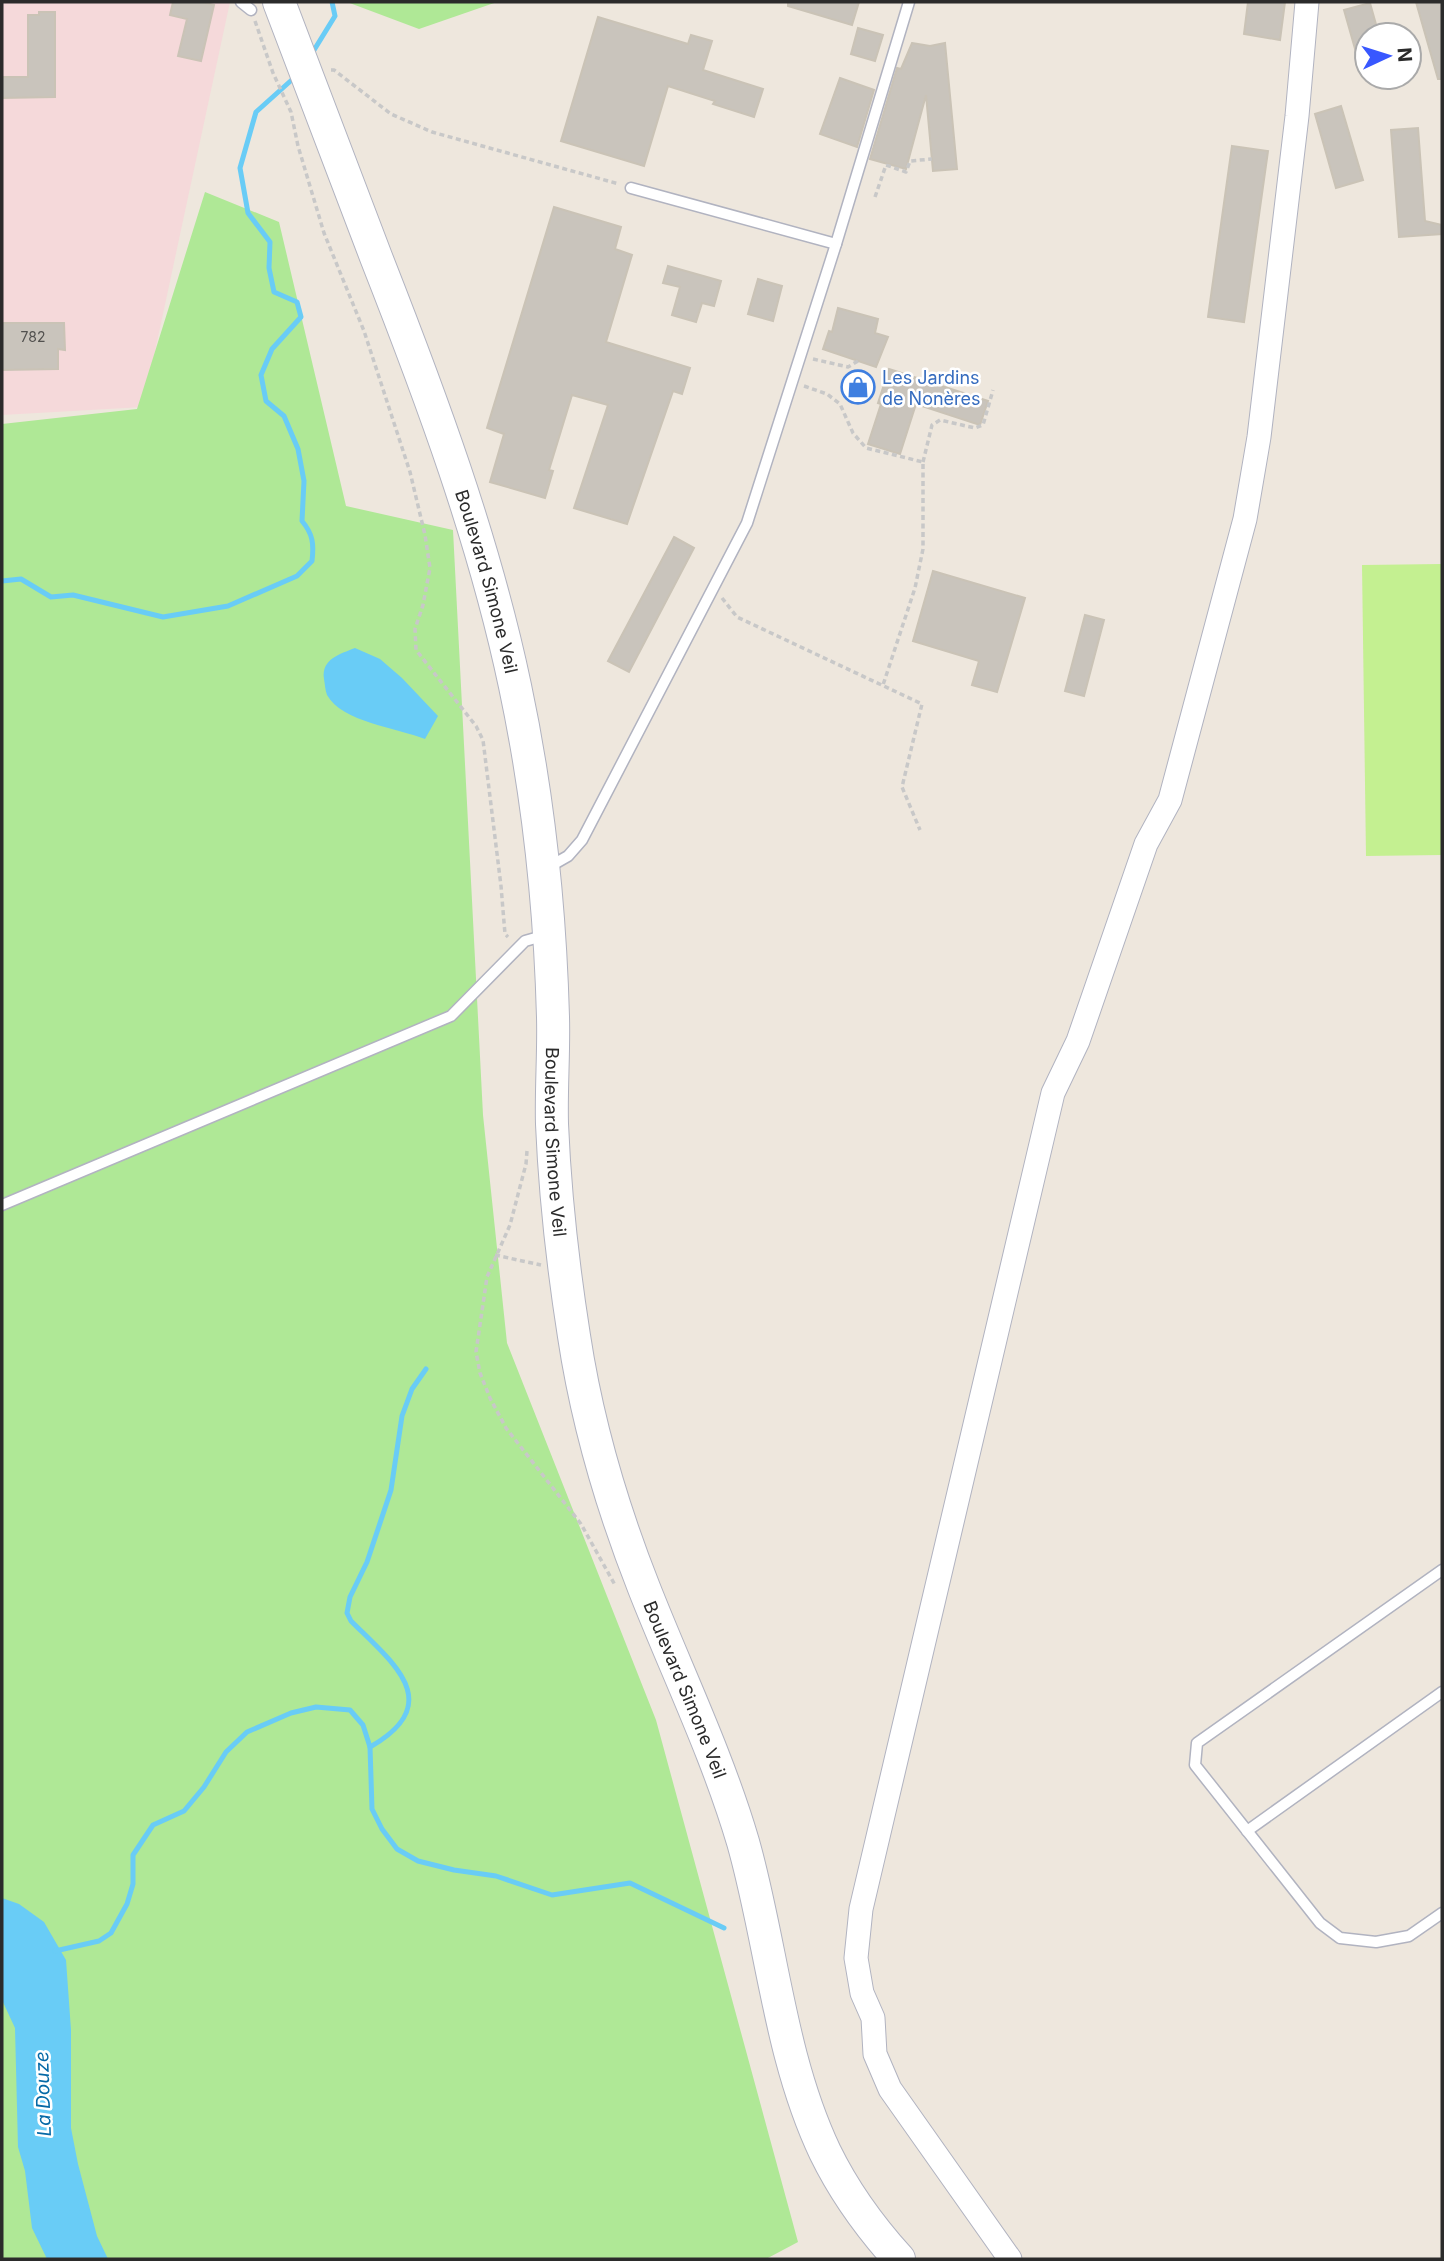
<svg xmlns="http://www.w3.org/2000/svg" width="1444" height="2261" font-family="Inter,sans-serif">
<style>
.medical{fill:#f5d9da}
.green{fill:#afe896}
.pitch{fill:#c4f091}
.water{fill:#69ccf6}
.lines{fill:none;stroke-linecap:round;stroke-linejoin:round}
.stream{stroke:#69ccf6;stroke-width:5}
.building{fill:#c9c4bc;stroke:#cac3b6;stroke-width:2}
.service-casing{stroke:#b1b3c0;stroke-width:13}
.minor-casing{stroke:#b1b3c0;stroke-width:25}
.secondary-casing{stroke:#b1b3c0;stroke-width:34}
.path{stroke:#c8c8c8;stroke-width:3.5;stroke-dasharray:5 3.5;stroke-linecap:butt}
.service{stroke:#fff;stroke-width:10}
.minor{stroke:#fff;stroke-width:23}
.secondary{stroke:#fff;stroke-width:32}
.labels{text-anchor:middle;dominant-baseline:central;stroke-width:5;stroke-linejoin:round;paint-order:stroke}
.number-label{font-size:14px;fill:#52514f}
.shop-label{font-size:18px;fill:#366cbe;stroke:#fff;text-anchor:start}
.street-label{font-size:18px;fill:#2b2b2b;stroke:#fff}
.water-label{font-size:19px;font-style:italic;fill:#0569a6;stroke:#fff}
</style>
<rect width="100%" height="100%" fill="#eee7dd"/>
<path class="medical" d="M2,2H230L143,407L2,415Z"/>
<g class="green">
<path d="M347,2H497L419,29Z"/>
<path d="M205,192L279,222L346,506L453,530L483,1115L507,1343L656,1720L798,2242L766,2259H2V424L137,409Z"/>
</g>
<path class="pitch" d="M1442,564V855L1366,856L1362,565Z"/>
<g class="water">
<path d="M355,648L380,659L402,678L438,716L425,739C397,728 342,722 327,695C325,690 325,684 324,679C321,659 340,654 355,648Z"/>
<path d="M2,1898L19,1904L44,1922L66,1960L71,2030V2128L78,2164L97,2236L108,2259H47L32,2228L25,2171L18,2147L15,2028L2,2000Z"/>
</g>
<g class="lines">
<g class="stream">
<path d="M311,55L335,16L332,2"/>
<path d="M2,581L21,579L51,597L73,595L163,617L228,606L297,576L312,561C314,544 313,534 302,521L304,481L298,449L284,416L266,401L261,375L272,349L301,317L297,302L274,292L269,268L270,242L248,213L240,168L256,112L295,77"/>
<path d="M370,1747C447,1703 393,1663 351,1621L347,1613L350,1597L367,1562L391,1490L402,1416L412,1389L426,1369"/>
<path d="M55,1951L99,1941L111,1933L127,1904L133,1884V1855L153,1825L184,1811L204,1787L226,1752L247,1732L291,1713L316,1707L350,1710L363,1725L370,1747L372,1809L382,1829L397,1849L418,1861L454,1870L496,1876L552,1895L630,1883L724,1928"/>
</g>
</g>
<g class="building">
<path d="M173,2H202L214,5L201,61L178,56L187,19L170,15Z"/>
<path d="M788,2H859L852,25L788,6Z"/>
<path d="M1248,2H1285L1280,40L1244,34Z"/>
<path d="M1416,2H1442V79H1438Z"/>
<path d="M1370,3L1379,35H1367V77H1363L1344,10Z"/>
<path d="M39,12H55V97L2,98V77H28V15H39Z"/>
<path d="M598,17L688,44L691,35L712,41L703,70L763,89L754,117L713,104L715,101L668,86L644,166L561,141Z"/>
<path d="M858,28L883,35L875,61L851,54Z"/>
<path d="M912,43L930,46L945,43L957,169L933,171L926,95L906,169L870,159L897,68L901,69Z"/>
<path d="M840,78L874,90L857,147L820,134Z"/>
<path d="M1341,106L1363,180L1336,188L1315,114Z"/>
<path d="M1418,128L1425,221L1442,225V234L1399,237L1391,130Z"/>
<path d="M1232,146L1268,151L1244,322L1208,317Z"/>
<path d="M554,207L621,227L615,249L632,255L606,342L690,368L682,394L673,391L627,524L574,508L608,405L572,395L549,470L553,471L545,498L490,482L504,434L487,428Z"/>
<path d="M668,266L721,281L714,306L702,303L696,322L672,315L680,287L663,283Z"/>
<path d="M758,279L782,286L773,321L748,314Z"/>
<path d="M838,308L878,319L875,333L888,337L876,367L823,349L829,331L832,332Z"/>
<path d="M2,323H64L65,350L58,349V369L2,370Z"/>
<path d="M889,369L988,401L980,425L916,404L900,454L868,444L881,404L878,403Z"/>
<path d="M674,537L694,548L629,672L608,661Z"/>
<path d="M933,571L1025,598L997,692L972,685L979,661L913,641Z"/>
<path d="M1085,615L1104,620L1084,696L1065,691Z"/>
</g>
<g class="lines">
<defs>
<g id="service">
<path d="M241,2L251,10"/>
<path d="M631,188L836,244"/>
<path d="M547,868L568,856L582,840L747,523L836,244L909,2"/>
<path d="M2,1205L451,1016L525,941L546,935"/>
<path d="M1442,1570L1197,1743L1195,1765L1320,1923L1340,1938L1376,1942L1409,1936L1442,1913"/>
<path d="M1247,1831L1442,1692"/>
</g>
<path id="minor" d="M1010,2259L890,2089L875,2054L873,2018L862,1993L856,1958L861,1909L1053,1093L1078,1041L1146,844L1170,800L1245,519L1259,437L1297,116L1307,2"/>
<g id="secondary">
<path id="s1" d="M279,2C311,87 343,172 376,257C431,397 484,539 515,686C538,794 550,907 553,1017C554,1052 551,1088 552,1124C555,1195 563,1266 574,1336C587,1422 612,1507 644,1588C677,1672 717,1754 743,1842C772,1944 779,2055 825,2152C844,2191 870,2227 899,2259"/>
</g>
</defs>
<use href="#service" class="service-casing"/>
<use href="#minor" class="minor-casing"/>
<use href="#secondary" class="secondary-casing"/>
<g class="path">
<path d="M255,21L273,73L291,112L298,146L324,233L364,331L410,472L425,535L430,568L423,605L415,629L416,650L476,726L483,740L501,886L505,934L508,937"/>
<path d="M331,70H334L391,114L432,132L619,184"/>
<path d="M875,197L886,165L906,172L910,161L932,159"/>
<path d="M813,359L848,367L858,361"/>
<path d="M804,386L827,394L840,404L853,433L866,448L923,462V549L915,588L883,685"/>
<path d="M923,462L932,425L940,420L975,428L983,425L993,390"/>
<path d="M722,598L737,617L922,704L902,787L920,830"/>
<path d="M527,1151L526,1164L510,1225L487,1277L476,1352L480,1373L490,1398L506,1428L581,1524L615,1585"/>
<path d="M495,1255L541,1265"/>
</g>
<use href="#service" class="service"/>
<use href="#minor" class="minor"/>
<use href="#secondary" class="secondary"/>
</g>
<defs>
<symbol id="shop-ring" viewBox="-11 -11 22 22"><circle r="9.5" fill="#fff" stroke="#3f7fe0" stroke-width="1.5"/><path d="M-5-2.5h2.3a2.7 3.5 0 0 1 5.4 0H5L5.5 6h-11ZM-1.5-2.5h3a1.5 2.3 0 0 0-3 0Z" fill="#3f7fe0"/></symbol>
</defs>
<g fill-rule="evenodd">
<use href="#shop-ring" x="839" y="368" width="38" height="38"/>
</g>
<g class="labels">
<g class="number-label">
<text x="33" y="336">782</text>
</g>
<g class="shop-label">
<text x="882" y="377">Les Jardins<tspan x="882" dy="21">de Nonères</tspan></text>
</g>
<g class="street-label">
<text stroke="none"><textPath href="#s1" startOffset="616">Boulevard Simone Veil</textPath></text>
<text stroke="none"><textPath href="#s1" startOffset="1183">Boulevard Simone Veil</textPath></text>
<text stroke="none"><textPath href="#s1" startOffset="1750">Boulevard Simone Veil</textPath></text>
</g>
<g class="water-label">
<text transform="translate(43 2094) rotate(-92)">La Douze</text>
</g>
</g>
<rect width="1444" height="2261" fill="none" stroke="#2b2b2b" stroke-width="7"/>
<g transform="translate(1388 56) rotate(86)"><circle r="33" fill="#ffffff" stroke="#aaaaaa" stroke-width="2"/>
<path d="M0-5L12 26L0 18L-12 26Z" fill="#3857ff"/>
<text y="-10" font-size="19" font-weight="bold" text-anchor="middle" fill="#2b2b2b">N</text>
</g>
</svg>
